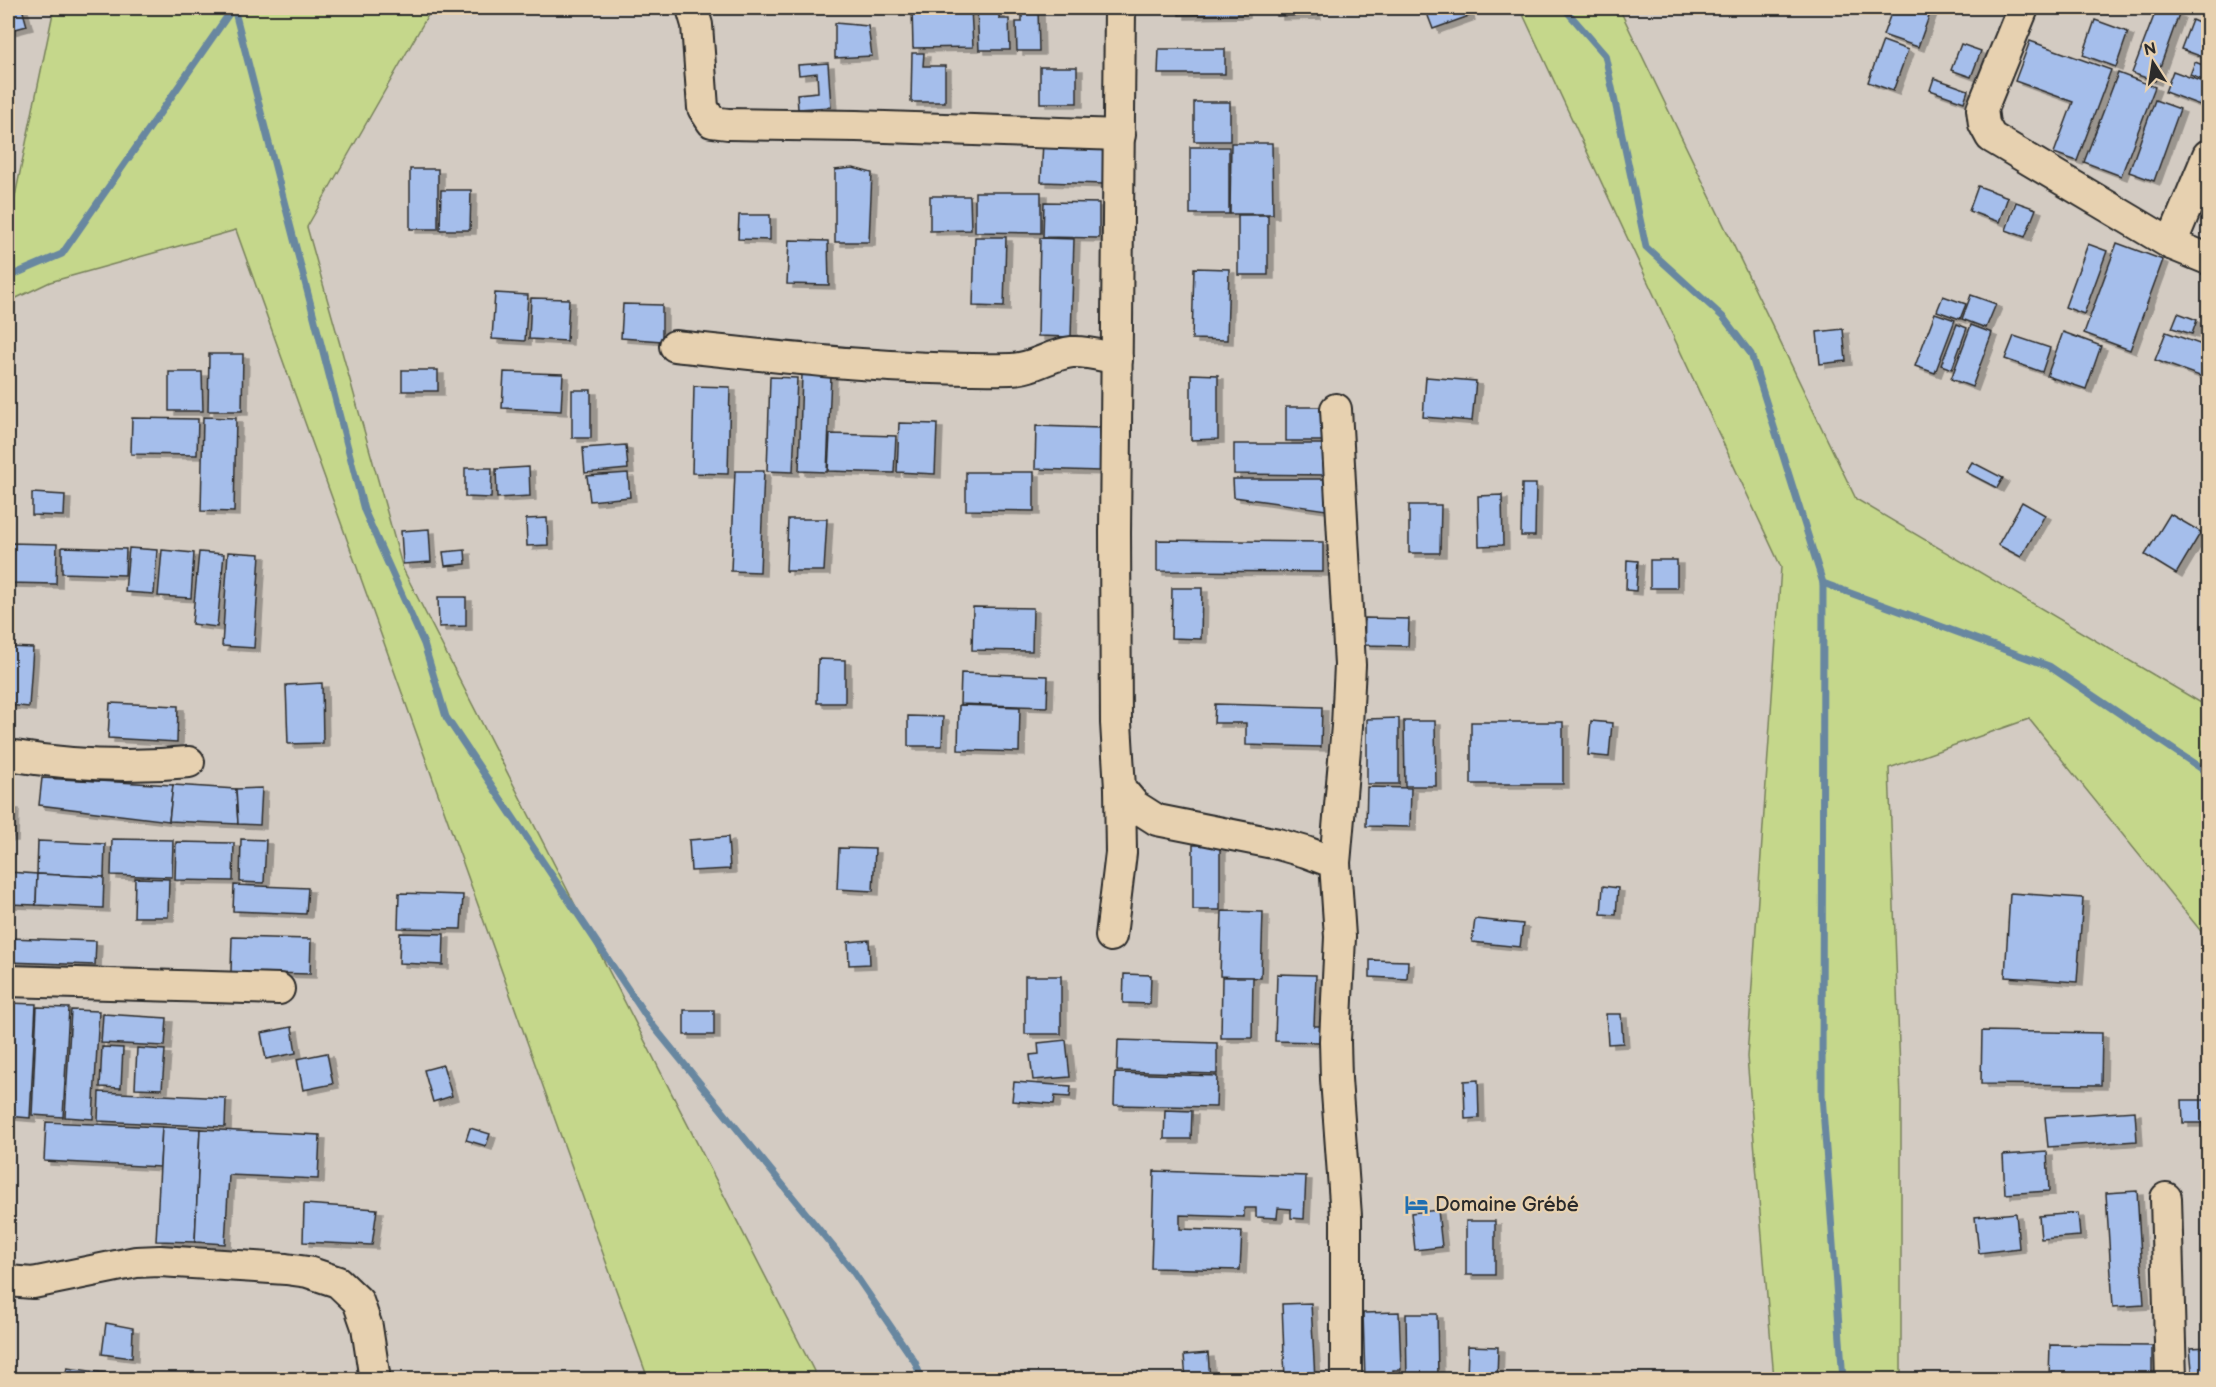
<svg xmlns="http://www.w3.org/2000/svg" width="2216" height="1387" font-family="'Balsamiq Sans',sans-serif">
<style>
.green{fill:#c5d78b;stroke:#78815b;stroke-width:1.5}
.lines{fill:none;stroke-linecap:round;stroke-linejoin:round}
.stream{stroke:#6887a0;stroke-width:7}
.building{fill:#a5beeb;stroke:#2b2b2b;stroke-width:1.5;filter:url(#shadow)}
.minor-casing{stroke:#2b2b2b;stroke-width:34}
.minor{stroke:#e7d1b0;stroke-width:30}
.labels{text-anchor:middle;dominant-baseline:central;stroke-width:4.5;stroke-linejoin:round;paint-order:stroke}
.poi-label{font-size:20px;fill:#2b2b2b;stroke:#e7d1b0;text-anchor:start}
</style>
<defs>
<filter id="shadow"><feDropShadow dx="6" dy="4" stdDeviation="0" flood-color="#0004"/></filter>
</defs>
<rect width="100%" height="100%" fill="#d3cbc2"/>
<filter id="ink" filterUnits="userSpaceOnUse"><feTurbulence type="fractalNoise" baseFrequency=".0167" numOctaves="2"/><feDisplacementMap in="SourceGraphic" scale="12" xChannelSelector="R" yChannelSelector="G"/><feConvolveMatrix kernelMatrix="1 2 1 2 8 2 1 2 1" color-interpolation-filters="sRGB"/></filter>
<g filter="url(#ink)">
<g class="green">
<path d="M54,8H432L307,227L403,569L818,1379H648L236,230L50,282L8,302V230Z"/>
<path d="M1520,8H1619L1856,499L2208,707V940L2029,719L1889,768L1901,1100V1379H1774L1747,1057L1781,567Z"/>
</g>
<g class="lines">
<g class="stream">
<path d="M234,8L364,510L424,644L446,717L650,1022L852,1270L915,1362L922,1380"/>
<path d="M1564,8L1605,55L1646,247L1723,317L1751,354L1823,583L1822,1095L1843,1380"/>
<path d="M8,277L62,254L233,8"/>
<path d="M1823,583L2049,666L2208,773"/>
</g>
</g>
<g class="building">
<path d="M8,8H22L27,26L8,31Z"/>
<path d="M912,8H971L973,47L913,48Z"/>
<path d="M977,8H999V19H1009L1010,50H979Z"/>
<path d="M1022,8H1038L1039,51H1017L1016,22H1022Z"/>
<path d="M1179,8H1244V14L1179,15Z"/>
<path d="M1277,8H1314L1315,15L1277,16Z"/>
<path d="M1425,8H1466L1469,16L1433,29Z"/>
<path d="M1893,8H1932L1918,47L1883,35Z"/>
<path d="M2157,8L2179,14L2155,81L2132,73Z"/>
<path d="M2095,20L2128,32L2116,67L2083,55Z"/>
<path d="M2192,20L2208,27V59L2181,49Z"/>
<path d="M835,23L868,26L872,56L835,58Z"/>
<path d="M1883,41L1908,50L1893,91L1868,82Z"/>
<path d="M2030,41L2111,70L2077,161L2054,153L2073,102L2015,81Z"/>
<path d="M1961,44L1981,51L1971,77L1951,70Z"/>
<path d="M1159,49H1225V74H1158Z"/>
<path d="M912,53H924L923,66H945V102H911Z"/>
<path d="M2195,62L2208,67V82L2190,75Z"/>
<path d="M828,63L831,107L798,109L797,94L818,92L817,73L799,75L798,65Z"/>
<rect x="1040" y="67" width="37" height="36"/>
<path d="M2173,71L2208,84V108L2165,92Z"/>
<path d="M2118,73L2155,87L2121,176L2084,162Z"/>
<path d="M1934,78L1968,90L1964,102L1930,90Z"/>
<path d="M2155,100L2180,109L2154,181L2129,172Z"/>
<rect x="1194" y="102" width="36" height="39"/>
<path d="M1043,141L1105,143L1104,184L1041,182Z"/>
<path d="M1231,143H1272L1273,214H1230Z"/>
<rect x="1190" y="147" width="39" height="67"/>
<path d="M853,168L872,173L869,242H835V170Z"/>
<rect x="410" y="169" width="28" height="60"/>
<path d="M1978,186L2008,197L1999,222L1969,211Z"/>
<path d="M441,190H471L470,230H440Z"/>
<path d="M975,192H1041V233L975,232Z"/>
<path d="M930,196H970L971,230L930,231Z"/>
<path d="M1044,202L1099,203V238L1043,237Z"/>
<path d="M2016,202L2036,209L2025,237L2006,230Z"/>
<path d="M739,215H770V240L738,239Z"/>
<rect x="1238" y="215" width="30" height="60"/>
<path d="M975,237H1006L1004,307L973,306Z"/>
<path d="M1040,238L1074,239L1071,337L1038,336Z"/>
<path d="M789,240L828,241L829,285L787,284Z"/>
<path d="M2117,243L2163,260L2130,350L2084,333Z"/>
<path d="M2088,244L2107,251L2084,314L2065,307Z"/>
<path d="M1194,268L1229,269L1227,340L1192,339Z"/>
<path d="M495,293L528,295L525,341L492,339Z"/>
<path d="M1971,295L1996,304L1986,328L1962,319Z"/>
<path d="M1943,296L1966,304L1960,319L1937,311Z"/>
<path d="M531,298L569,299L567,341L529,339Z"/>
<path d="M623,304L662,305V341L621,338Z"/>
<path d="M1935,313L1955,320L1935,373L1915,366Z"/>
<path d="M2178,313L2197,320L2192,334L2172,328Z"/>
<path d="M1957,324L1967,328L1952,369L1941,365Z"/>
<path d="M1971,325L1992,333L1972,387L1951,379Z"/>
<path d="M1843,329L1846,361L1820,364L1817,332Z"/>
<path d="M2063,332L2101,346L2086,389L2047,376Z"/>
<path d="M2166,332L2208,347V379L2155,360Z"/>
<path d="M2014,336L2050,348L2042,372L2005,359Z"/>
<path d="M209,354H243L242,411H208Z"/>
<rect x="402" y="370" width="36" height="21"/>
<path d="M169,372H202L203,411H169Z"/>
<path d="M504,372L563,374L561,411L502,408Z"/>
<path d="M802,374L831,375L827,472L799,471Z"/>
<path d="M1191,374L1218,375V439L1191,440Z"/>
<path d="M770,377L797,378L793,472L767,471Z"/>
<path d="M1426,377L1476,381L1472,421L1423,417Z"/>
<path d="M694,386L730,387L728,474L692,473Z"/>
<rect x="572" y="390" width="19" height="48"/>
<path d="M1286,407H1329L1328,441H1286Z"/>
<path d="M203,417L236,418L234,512L201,511Z"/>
<path d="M132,418L198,419L197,455L131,454Z"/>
<path d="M899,423L937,424L935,474L897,472Z"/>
<path d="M1036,426L1101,428L1100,471L1035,469Z"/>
<path d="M830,434L896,436L894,473L828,471Z"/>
<path d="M1234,444H1329V475L1234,474Z"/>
<path d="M626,445L628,469L585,473L583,448Z"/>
<path d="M1972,462L2003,478L1997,488L1966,472Z"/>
<path d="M529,467L530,496L497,498L496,469Z"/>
<path d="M465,468H492L491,498L465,497Z"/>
<path d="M735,471H764L760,572L731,571Z"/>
<path d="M966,472H1034V511L966,510Z"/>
<path d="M628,473L630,497L590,501L587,476Z"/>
<path d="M1233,479H1326V510L1234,497Z"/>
<path d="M1522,484H1536L1535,536H1521Z"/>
<path d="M32,493L65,495L64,516L32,515Z"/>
<path d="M1502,495L1503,545L1479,546L1478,496Z"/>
<path d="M2022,502L2045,515L2021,557L1998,545Z"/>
<path d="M1409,505H1441L1440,553H1409Z"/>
<path d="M2170,514L2201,532L2176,574L2145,555Z"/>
<path d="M547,518L548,545L527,546L526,519Z"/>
<path d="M788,519H827L824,571H786Z"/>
<path d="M429,529L431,562L403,564L401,531Z"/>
<path d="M1157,540L1323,542V572L1157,571Z"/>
<path d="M8,543L57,544L56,584L8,583Z"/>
<path d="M62,547L126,549L125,575L62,573Z"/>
<path d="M129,548L157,550L154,594L125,592Z"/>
<path d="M162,550L194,553L191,598L158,596Z"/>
<path d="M465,550L466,564L445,566L443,552Z"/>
<path d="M199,552L224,554L217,627L192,624Z"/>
<path d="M228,552L260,554L254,648L222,646Z"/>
<path d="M1627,560L1638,561L1636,591L1626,590Z"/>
<rect x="1650" y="560" width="27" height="28"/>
<path d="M1172,588H1202L1201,639L1171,638Z"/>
<path d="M438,597H466V626L439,627Z"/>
<path d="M973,607L1033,608L1032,651L972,650Z"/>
<path d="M1365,618L1409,619L1408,646L1364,645Z"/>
<path d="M8,647L33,648L29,707L8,705Z"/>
<path d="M818,659L845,660V703H817Z"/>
<path d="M961,673L1048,676L1047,707L960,704Z"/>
<path d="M322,683L323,743L288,744L286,685Z"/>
<path d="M110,703L178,706L177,742L108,738Z"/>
<path d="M1215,704L1322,707L1321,747L1246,745V723H1214Z"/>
<path d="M959,705L1020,707L1019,752L958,750Z"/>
<path d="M908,716L943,717L942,746H908Z"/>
<path d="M1399,718V784H1367V719Z"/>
<path d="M1404,721H1435L1436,786H1405Z"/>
<path d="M1591,721L1612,723L1609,757L1588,755Z"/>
<rect x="1471" y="722" width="92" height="62"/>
<path d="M42,778L173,785L169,821L39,805Z"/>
<path d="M173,785L236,789L238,824L169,821Z"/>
<path d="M1367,787L1411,788L1410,827L1366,826Z"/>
<path d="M262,788L260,825L238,824L236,789Z"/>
<path d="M8,805H13L12,837H8Z"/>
<path d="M728,837L730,869L691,871L689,840Z"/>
<path d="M112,839L173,840L172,877L111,875Z"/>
<path d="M241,839L266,840L264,883L240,882Z"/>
<path d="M38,841L105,844L104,877L37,874Z"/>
<path d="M176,842L234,843L233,881L175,880Z"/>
<rect x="1193" y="845" width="27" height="65"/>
<path d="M839,848L875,849L873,891L837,889Z"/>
<path d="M8,872L37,874L36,905L8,904Z"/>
<path d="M37,874L104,877L103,908L36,905Z"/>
<path d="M135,878L169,879L168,917H134Z"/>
<path d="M234,885L308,888L306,914L233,911Z"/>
<path d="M1603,886L1618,888L1616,915L1601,914Z"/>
<path d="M399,893L463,895L461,929L398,928Z"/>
<path d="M2010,893L2083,898L2077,982L2005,977Z"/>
<path d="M1222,911L1263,912L1261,978L1220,976Z"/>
<path d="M1475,919L1523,924L1520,947L1472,942Z"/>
<path d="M400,933L444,934L443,965L399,963Z"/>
<path d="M232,937L311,939L310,974L231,972Z"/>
<path d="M8,938L96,941L95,965L8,962Z"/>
<path d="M869,940L870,964L849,965L848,942Z"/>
<path d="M1370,960L1408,961L1407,979L1370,977Z"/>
<path d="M1124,974L1151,975L1150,1004L1123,1003Z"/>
<path d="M1277,974L1316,975L1314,1026H1320L1319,1042L1275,1041Z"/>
<rect x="1025" y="976" width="36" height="58"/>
<path d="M1222,977H1253L1252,1038H1221Z"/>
<path d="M8,1003L36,1004L30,1118L8,1116Z"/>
<path d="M37,1007L69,1008L63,1117L32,1115Z"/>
<path d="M71,1010L99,1011L93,1119L65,1117Z"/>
<rect x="684" y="1010" width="30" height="25"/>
<path d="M103,1014L167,1018L165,1046L101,1043Z"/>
<path d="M1606,1014H1621L1623,1043L1608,1044Z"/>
<path d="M292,1027L296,1053L266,1059L261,1033Z"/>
<path d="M1982,1031L2102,1033L2101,1085L1981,1084Z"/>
<path d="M1066,1040L1070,1077L1033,1080L1030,1055L1039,1054L1038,1043Z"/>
<path d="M1118,1040L1217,1043V1074L1117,1071Z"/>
<path d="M102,1047L123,1048L121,1088L100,1087Z"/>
<path d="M137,1048L165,1050L162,1089L135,1088Z"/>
<path d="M327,1053L333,1084L303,1090L297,1059Z"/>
<path d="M443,1065L452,1096L433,1102L424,1070Z"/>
<path d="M1115,1073L1217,1076L1216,1107L1114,1105Z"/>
<path d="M1478,1080L1479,1118L1465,1119L1464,1081Z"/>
<path d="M1014,1082L1071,1086L1070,1097L1055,1096L1054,1104L1012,1101Z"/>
<path d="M99,1092L226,1098L225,1127L98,1121Z"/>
<path d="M2182,1100H2208V1123H2183Z"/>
<path d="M1165,1110L1192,1111L1191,1139H1164Z"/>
<path d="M2135,1111L2137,1141L2048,1147L2045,1117Z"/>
<path d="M46,1122L162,1127L160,1167L44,1161Z"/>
<path d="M162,1127L200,1129L195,1242L156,1241Z"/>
<path d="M470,1128L490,1134L486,1146L466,1140Z"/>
<path d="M200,1129L320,1135L318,1179L229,1175L225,1244L195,1242Z"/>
<path d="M2047,1152L2049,1191L2005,1194L2003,1155Z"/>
<path d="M1154,1171L1306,1176L1304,1219L1291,1218V1209L1278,1208L1277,1218L1256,1217V1208H1244V1217L1180,1215V1229L1242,1231L1240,1270L1151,1268Z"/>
<path d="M2137,1191L2144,1305L2113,1307L2106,1193Z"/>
<path d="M304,1204L377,1209L372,1245L303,1242Z"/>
<path d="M1438,1210L1442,1247L1415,1250L1411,1213Z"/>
<path d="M2016,1213L2019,1248L1979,1253L1975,1217Z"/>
<path d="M2078,1213L2080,1236L2041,1239L2039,1216Z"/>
<rect x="1466" y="1221" width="29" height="54"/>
<path d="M1311,1303L1315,1380H1285L1282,1304Z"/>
<path d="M1399,1312L1401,1370H1393V1380H1365L1363,1313Z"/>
<path d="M1406,1314H1437L1438,1380H1407Z"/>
<path d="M106,1323L133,1328L132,1358L102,1354Z"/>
<path d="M2050,1345L2152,1346V1379L2049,1378Z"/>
<path d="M1468,1346L1498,1347L1497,1380H1467Z"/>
<path d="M2208,1347V1380H2193L2190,1348Z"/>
<path d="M1208,1353L1210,1380H1186L1184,1355Z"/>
<path d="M67,1368L128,1376V1380H64Z"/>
</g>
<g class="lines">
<defs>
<g id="minor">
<path d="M692,8L697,25L703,108L712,122L728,124L856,126L1120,135"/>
<path d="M1120,8L1115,533L1116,723L1120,788L1135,806L1157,820L1278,844L1306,852L1335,863L1340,937L1335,1041L1336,1079L1346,1216V1380"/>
<path d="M2023,8L1982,109L1984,124L1991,137L2171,244L2208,259"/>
<path d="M2171,244L2208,155"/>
<path d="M675,346C787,358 899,371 1011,369C1033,369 1051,354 1072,352C1087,351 1102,356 1117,359"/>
<path d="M8,755C68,765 128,768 189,762"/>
<path d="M1335,863L1347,726L1350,665L1336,409"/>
<path d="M1111,936L1121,853L1120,788"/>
<path d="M8,981L279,989"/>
<path d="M2166,1198L2171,1380"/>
<path d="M8,1281L33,1283L136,1262L160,1261L286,1269L308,1272L338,1282L358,1301L367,1327L375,1380"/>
</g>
</defs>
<use href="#minor" class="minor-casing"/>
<use href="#minor" class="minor"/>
</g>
</g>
<defs>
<symbol id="hotel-bare" viewBox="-9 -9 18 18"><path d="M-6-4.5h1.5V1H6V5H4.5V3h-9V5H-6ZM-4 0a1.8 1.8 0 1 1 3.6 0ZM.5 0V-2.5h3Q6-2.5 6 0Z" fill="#1f6fb2" stroke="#e7d1b0" stroke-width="2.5" paint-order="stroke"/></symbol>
</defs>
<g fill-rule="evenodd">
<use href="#hotel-bare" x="1400" y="1188" width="33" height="33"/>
</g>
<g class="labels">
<g class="poi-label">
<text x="1435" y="1205">Domaine Grébé</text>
</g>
</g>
<rect width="2216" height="1387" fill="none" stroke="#e7d1b0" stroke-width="30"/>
<rect x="15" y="15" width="2186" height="1357" fill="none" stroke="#2b2b2b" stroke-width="2" filter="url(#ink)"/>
<g transform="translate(2153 63) rotate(348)" stroke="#e7d1b0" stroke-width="4.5" paint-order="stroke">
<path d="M0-4.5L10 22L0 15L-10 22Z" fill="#2b2b2b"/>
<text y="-9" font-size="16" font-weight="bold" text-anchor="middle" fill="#2b2b2b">N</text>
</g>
</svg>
